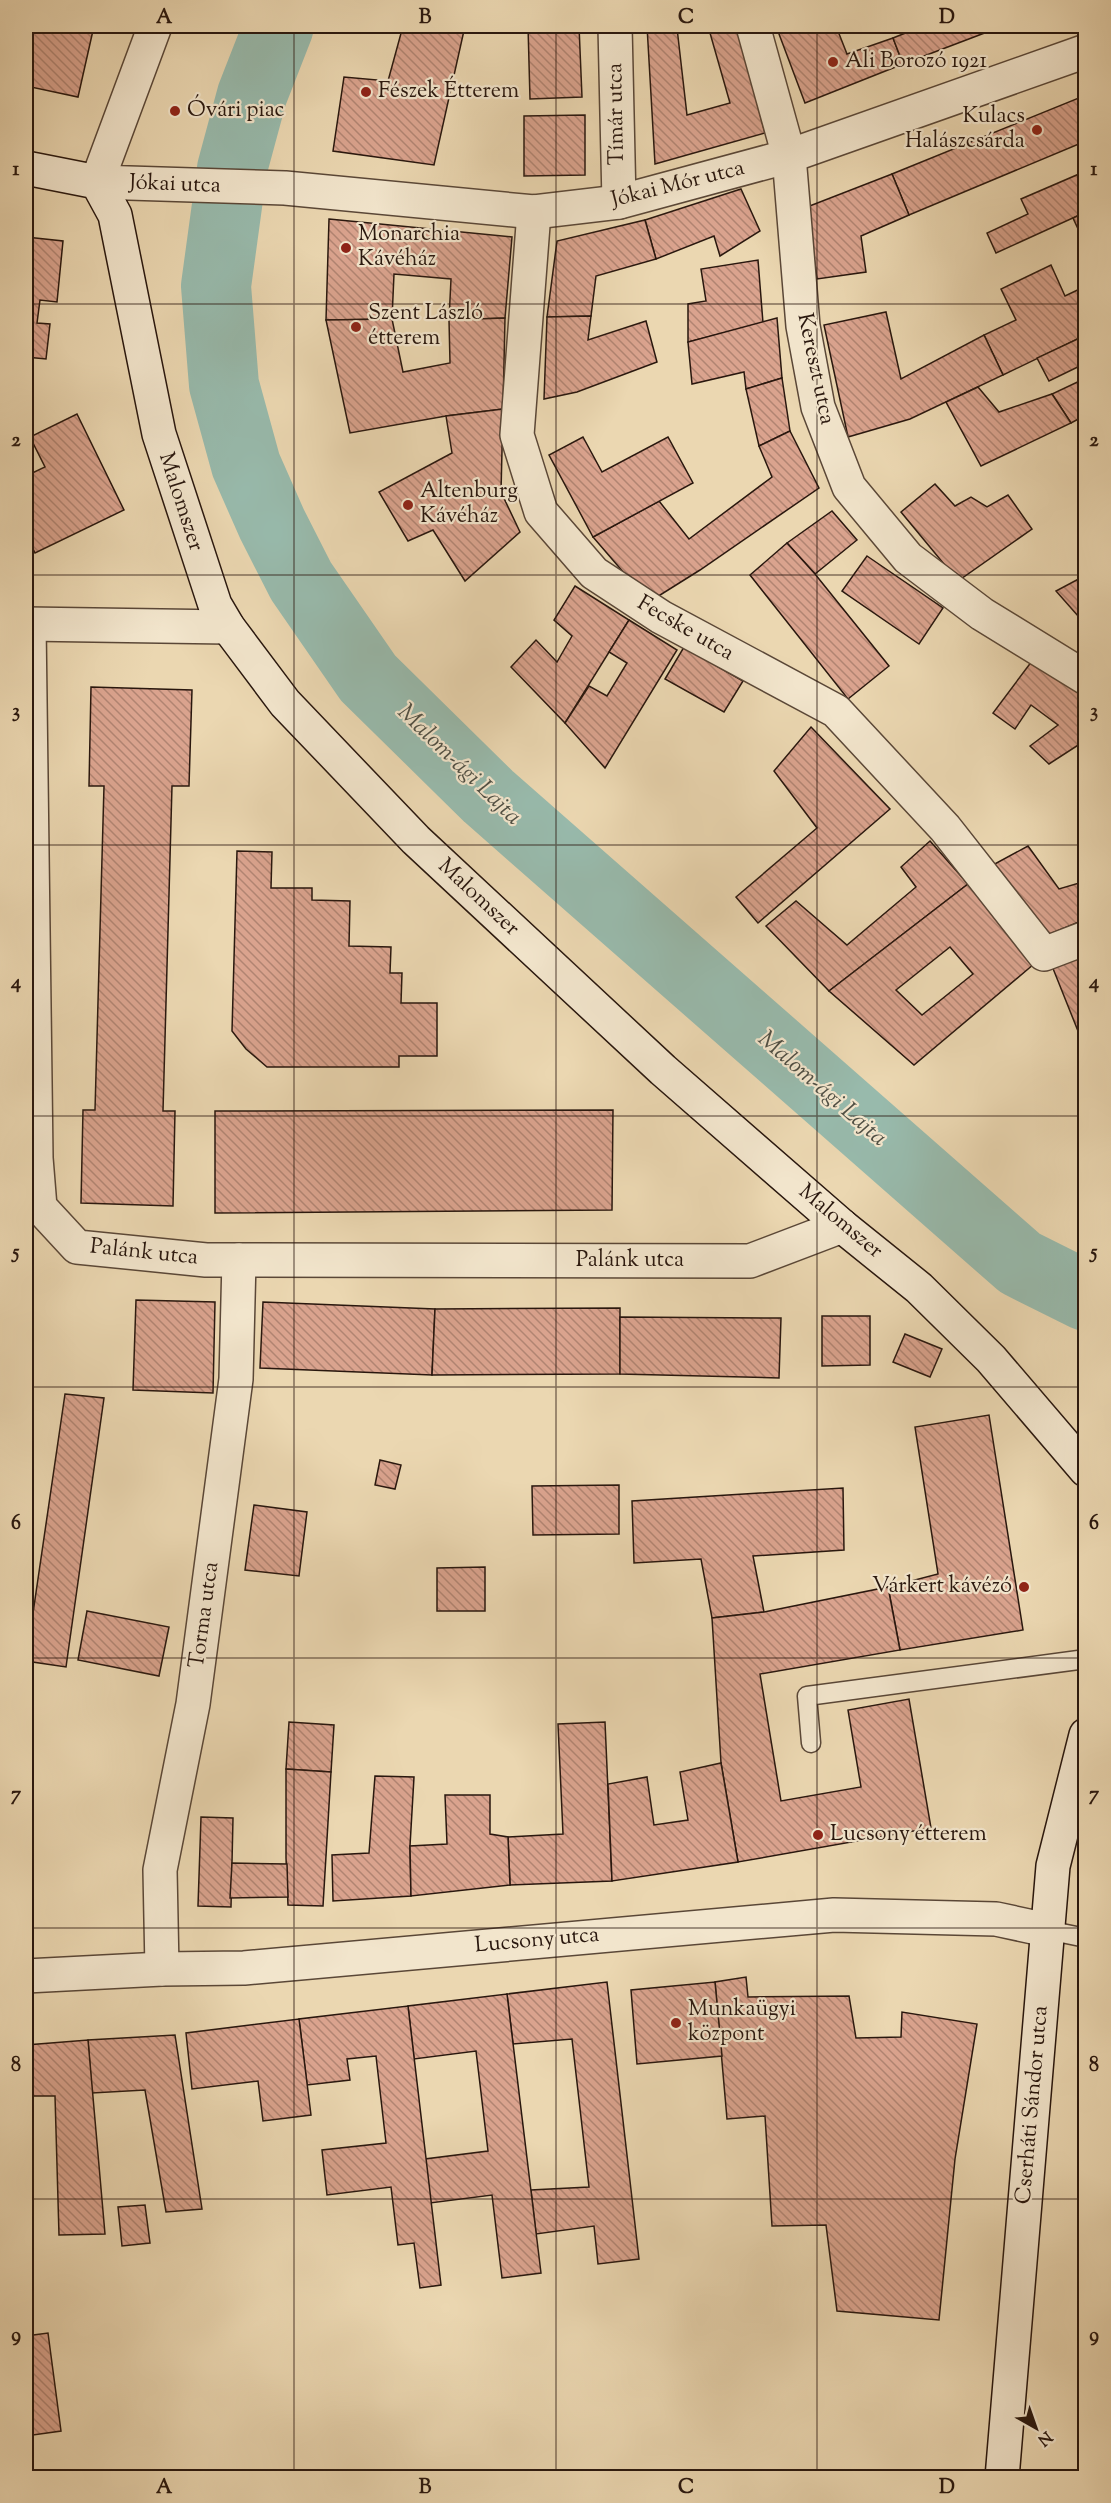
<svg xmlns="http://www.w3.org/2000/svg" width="1111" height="2503" font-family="'Sorts Mill Goudy',serif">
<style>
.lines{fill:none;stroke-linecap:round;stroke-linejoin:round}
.river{stroke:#98baac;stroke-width:70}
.building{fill:url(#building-back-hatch);stroke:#29170e;stroke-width:1.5;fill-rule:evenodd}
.lane-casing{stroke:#5a4737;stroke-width:21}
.street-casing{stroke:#5a4737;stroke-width:36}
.secondary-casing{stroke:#29170e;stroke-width:36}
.lane{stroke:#f2e5cc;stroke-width:18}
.street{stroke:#f2e5cc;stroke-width:33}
.secondary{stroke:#f2e5cc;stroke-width:33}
.grid{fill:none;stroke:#29170e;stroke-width:1.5;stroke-opacity:0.55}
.poi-dot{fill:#8f2418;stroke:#f2e5cc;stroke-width:2}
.labels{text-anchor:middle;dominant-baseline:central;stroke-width:4.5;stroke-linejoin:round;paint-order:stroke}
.poi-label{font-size:22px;fill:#29170e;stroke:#f2e5cc;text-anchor:start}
.street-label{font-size:22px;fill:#29170e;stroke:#f2e5cc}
.water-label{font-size:24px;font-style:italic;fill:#505045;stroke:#f2e5cc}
.neatline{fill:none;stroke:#29170e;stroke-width:2}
.grid-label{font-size:20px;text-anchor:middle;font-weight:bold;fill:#29170e}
</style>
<defs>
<pattern id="building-back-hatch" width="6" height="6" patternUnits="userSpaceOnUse" patternTransform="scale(1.5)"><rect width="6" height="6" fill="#daa38e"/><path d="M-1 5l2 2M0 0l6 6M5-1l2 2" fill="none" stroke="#b18472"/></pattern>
</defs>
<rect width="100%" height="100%" fill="#ebd7b1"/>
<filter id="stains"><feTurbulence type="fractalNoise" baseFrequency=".00333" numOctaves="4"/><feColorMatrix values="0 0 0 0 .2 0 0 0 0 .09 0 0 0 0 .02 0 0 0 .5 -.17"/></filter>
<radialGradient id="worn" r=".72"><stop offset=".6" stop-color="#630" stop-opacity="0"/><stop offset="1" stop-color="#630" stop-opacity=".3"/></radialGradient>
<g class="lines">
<path class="river" d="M279,26L252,95L232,169L216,286L224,385L246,465L272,524L301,581L368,678L488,796L1020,1263L1086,1296"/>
</g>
<g class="building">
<path d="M26,26H94L78,97L26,86Z"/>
<path d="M403,26H465L434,165L333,151L344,77L388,81Z"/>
<path d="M528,26H579L582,97L530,99Z"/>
<path d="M647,26H690L677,28L687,115L730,103L708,26H737L765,133L655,164Z"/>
<path d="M776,26H836L847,54L893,38L903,64L805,103Z"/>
<path d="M923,26H1003L903,64L893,38Z"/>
<path d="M1086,95V141L909,215L892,174Z"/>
<path d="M585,115V175L524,176V116Z"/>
<path d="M1086,171V212L996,253L987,233L1028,214L1021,199Z"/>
<path d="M892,174L909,215L861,236L866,272L817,279L807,207Z"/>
<path d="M741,189L760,231L720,256L714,236L656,259L645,220Z"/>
<path d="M1086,212V246L1073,218Z"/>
<path d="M329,219L512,237L505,318L449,320L451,279L394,274L392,319L326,320Z"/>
<path d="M645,220L656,259L596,276L591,316L547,317L557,241Z"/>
<path d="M26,237L63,241L57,302L40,300L37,323L50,324L46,359L26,357Z"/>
<path d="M758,260L763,323L688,342V304L706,301L701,269Z"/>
<path d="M1051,265L1065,296L1086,286V335L1003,375L984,335L1016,320L1001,289Z"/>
<path d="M886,312L901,379L984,335L1003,375L910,419L848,437L824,325Z"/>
<path d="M591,316L588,340L646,321L657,362L577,392L544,399L547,317Z"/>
<path d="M505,318L503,409L446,416L350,433L326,320L392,319L403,372L450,363L449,320Z"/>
<path d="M777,318L782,378L746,389L744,372L692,384L688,342Z"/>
<path d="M1086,335V363L1049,381L1037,358Z"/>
<path d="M782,378L790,431L759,446L746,389Z"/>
<path d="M1086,378V415L1071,423L1052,394Z"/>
<path d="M978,387L999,412L1052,394L1071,423L981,466L946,402Z"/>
<path d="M503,409L501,492L520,532L465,581L433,530L408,541L379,492L452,453L446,416Z"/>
<path d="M77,414L124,510L35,553L26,534V476L45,467L30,437Z"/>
<path d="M790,431L819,488L700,570L649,602L593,537L659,501L689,539L772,477L759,446Z"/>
<path d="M583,437L602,472L668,437L693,483L593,537L549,455Z"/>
<path d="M935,484L955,506L971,497L987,507L1008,495L1032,529L958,581L901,512Z"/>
<path d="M832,511L857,540L815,574L787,543Z"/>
<path d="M787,543L815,574L889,666L848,699L750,575Z"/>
<path d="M867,556L943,608L919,644L842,591Z"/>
<path d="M1086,575V625L1056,591Z"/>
<path d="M575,586L629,620L565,723L511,667L536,640L557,662L572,636L554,620Z"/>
<path d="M629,620L677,650L605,768L565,723L589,686L607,696L627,663L609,652Z"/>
<path d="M684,647L743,681L724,712L665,679Z"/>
<path d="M1032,661L1070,684L1086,699V740L1049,764L1030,746L1058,725L1031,705L1015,729L993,713Z"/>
<path d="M91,687L192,690L189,786H172L163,1111H175L173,1206L81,1203L83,1110H95L104,786H89Z"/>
<path d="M811,727L890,809L758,923L736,897L817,828L774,771Z"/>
<path d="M930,841L968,884L829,991L766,926L796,901L847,945L916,887L901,867Z"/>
<path d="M1028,846L1059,889L1086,881V919L1045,936L991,866Z"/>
<path d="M237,851L272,852L271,888H312V900L350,901L349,946L391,947L390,973H402L401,1003H437V1056H399V1067H267L246,1049L232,1031Z"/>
<path d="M968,884L1034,964L914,1065L829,991ZM950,947L973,974L922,1015L896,990Z"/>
<path d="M1086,954V1034L1080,1036L1052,966Z"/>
<path d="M613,1110L612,1210L215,1213V1111Z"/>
<path d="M136,1300L215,1302L213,1393L133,1390Z"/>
<path d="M263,1302L435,1309L432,1375L260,1368Z"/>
<path d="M620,1308V1374L432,1375L435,1309Z"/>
<path d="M822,1316H870V1365L822,1366Z"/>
<path d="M620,1317L781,1318L779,1378L620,1374Z"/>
<path d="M905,1334L942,1349L930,1377L893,1362Z"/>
<path d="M65,1394L104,1398L66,1667L26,1661Z"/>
<path d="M989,1415L1023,1630L900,1650L888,1587L938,1574L915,1427Z"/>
<path d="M380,1460L401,1465L395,1489L375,1485Z"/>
<path d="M619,1485V1534L533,1535L532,1486Z"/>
<path d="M843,1488L844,1550L753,1556L764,1612L712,1618L701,1559L634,1563L632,1501Z"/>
<path d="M254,1505L307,1512L299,1576L245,1570Z"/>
<path d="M485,1567V1611H437V1568Z"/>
<path d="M888,1587L900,1650L760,1674L781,1801L861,1787L848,1710L909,1699L931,1828L738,1862L721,1763L712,1618L764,1612Z"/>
<path d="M87,1611L169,1627L159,1676L78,1660Z"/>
<path d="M289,1722L334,1725L331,1772L286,1769Z"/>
<path d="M605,1722L612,1881L510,1885L508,1837L563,1834L558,1724Z"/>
<path d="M721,1763L738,1862L612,1881L608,1784L647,1777L654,1825L688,1820L680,1772Z"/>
<path d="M286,1769L331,1772L323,1906L288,1905L286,1858Z"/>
<path d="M375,1776L414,1777L410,1846L411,1896L333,1901L332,1855L369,1853Z"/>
<path d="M445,1795H490V1834L508,1837L510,1885L411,1896L410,1846L447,1844Z"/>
<path d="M201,1817L233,1818L231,1907L198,1906Z"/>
<path d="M232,1863L287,1864L288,1897L230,1898Z"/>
<path d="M746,1977L748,1997L849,1996L856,2038L901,2037L902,2012L977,2024L955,2159L939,2320L837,2311L826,2225L772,2226L765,2116L727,2119L715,1982Z"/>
<path d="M607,1982L639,2259L598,2264L594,2226L536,2234L531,2190L589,2187L572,2039L513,2044L507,1994Z"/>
<path d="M715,1982L722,2056L637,2064L631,1990Z"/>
<path d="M507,1994L541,2273L502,2278L492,2195L430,2203L425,2159L488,2151L476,2051L414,2059L408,2006Z"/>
<path d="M408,2006L441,2285L420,2288L414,2243L398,2245L391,2187L327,2195L322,2150L386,2143L376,2056L347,2059L350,2080L307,2085L299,2019Z"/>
<path d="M299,2019L311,2115L263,2121L258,2081L192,2089L186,2033Z"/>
<path d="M175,2035L202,2209L166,2212L145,2090L92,2093L88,2040Z"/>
<path d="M88,2040L105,2234L59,2235L55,2096H26V2045Z"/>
<path d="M145,2205L150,2243L122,2246L118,2207Z"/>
<path d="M48,2333L61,2431L26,2436V2336Z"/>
</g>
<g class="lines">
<defs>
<g id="lane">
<path d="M811,1743L807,1696L1086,1659"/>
<path d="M1047,1930L1086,1938"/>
</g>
<g id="street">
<path d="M155,26L97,182L285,188L534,212L619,202L789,156L1086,51"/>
<path d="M615,26L619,202"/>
<path d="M753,26L789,156L803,326L818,407L849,487L908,558L982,614L1086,678"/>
<path d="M534,212L517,435L541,512L594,573L661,617L836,711L945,828L1044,954L1086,938"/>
<path d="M26,624L228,627"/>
<path d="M29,624L36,1158L40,1207L77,1247L206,1260L750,1261L842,1226"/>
<path d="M162,1969L160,1870L193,1704L236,1379L239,1260"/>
<path d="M26,1976L162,1969L244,1968L834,1915L996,1919L1047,1930"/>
</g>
<g id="secondary">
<path d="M26,168L97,182L115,215L159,434L215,605L228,627L285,703L416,840L663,1070L842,1226L919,1288L991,1359L1086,1470"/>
<path d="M1002,2478L1053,1866L1086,1735"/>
</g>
</defs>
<use href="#lane" class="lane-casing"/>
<use href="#street" class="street-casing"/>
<use href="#secondary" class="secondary-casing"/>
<use href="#lane" class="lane"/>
<use href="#street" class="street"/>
<use href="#secondary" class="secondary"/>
</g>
<path class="grid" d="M294,26V2478M556,26V2478M817,26V2478M26,304H1086M26,575H1086M26,845H1086M26,1116H1086M26,1387H1086M26,1658H1086M26,1928H1086M26,2199H1086"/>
<g class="poi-dot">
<circle cx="833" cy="62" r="6"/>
<circle cx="366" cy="92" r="6"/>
<circle cx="175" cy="111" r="6"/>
<circle cx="1037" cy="130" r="6"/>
<circle cx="346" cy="248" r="6"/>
<circle cx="356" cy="327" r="6"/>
<circle cx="408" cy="505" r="6"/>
<circle cx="1024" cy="1587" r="6"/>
<circle cx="818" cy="1835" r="6"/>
<circle cx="676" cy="2023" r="6"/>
</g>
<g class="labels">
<g class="poi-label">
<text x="845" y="62">Ali Borozó 1921</text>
<text x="378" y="92">Fészek Étterem</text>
<text x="187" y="111">Óvári piac</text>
<text x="1025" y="117" text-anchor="end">Kulacs<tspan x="1025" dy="25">Halászcsárda</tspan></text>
<text x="358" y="235">Monarchia<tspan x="358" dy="25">Kávéház</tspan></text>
<text x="368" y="314">Szent László<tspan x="368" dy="25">étterem</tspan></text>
<text x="420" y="492">Altenburg<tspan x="420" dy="25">Kávéház</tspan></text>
<text x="1012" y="1587" text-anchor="end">Várkert kávézó</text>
<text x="830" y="1835">Lucsony étterem</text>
<text x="688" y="2010">Munkaügyi<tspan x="688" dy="25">központ</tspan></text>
</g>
<g class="street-label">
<text transform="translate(617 114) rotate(-91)">Tímár utca</text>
<text transform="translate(175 185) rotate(2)">Jókai utca</text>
<text transform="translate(678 185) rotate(-14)">Jókai Mór utca</text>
<text transform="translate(815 369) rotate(78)">Kereszt utca</text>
<text transform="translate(180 502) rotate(72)">Malomszer</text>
<text transform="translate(685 629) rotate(30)">Fecske utca</text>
<text transform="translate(478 898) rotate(43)">Malomszer</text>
<text transform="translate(840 1222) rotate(40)">Malomszer</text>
<text transform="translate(144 1253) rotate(6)">Palánk utca</text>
<text x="630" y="1261">Palánk utca</text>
<text transform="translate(205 1615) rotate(-82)">Torma utca</text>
<text transform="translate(537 1941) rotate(-5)">Lucsony utca</text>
<text transform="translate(1033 2105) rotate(-85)">Cserháti Sándor utca</text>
</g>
<g class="water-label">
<text transform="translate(459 765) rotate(44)">Malom-ági Lajta</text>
<text transform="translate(822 1089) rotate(41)">Malom-ági Lajta</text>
</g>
</g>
<rect width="1111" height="2503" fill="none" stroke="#ebd7b1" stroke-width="66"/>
<g transform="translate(1036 2428) rotate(140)" stroke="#f2e5cc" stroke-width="4.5" paint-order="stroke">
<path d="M0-4.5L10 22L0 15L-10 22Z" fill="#29170e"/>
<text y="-9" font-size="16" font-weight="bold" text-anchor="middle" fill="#29170e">N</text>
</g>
<rect x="33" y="33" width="1045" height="2437" class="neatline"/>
<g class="grid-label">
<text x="164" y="23">A</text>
<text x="425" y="23">B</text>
<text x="686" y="23">C</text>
<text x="947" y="23">D</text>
<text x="16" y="175">1</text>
<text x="1094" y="175">1</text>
<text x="16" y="446">2</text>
<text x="1094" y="446">2</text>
<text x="16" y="717">3</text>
<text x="1094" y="717">3</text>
<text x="16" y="988">4</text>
<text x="1094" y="988">4</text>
<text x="16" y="1258">5</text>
<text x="1094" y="1258">5</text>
<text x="16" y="1529">6</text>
<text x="1094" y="1529">6</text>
<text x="16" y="1800">7</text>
<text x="1094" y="1800">7</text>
<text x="16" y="2071">8</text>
<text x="1094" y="2071">8</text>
<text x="16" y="2341">9</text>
<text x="1094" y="2341">9</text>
<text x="164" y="2493">A</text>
<text x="425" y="2493">B</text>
<text x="686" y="2493">C</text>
<text x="947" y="2493">D</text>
</g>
<rect width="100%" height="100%" filter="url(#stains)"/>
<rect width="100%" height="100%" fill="url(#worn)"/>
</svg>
